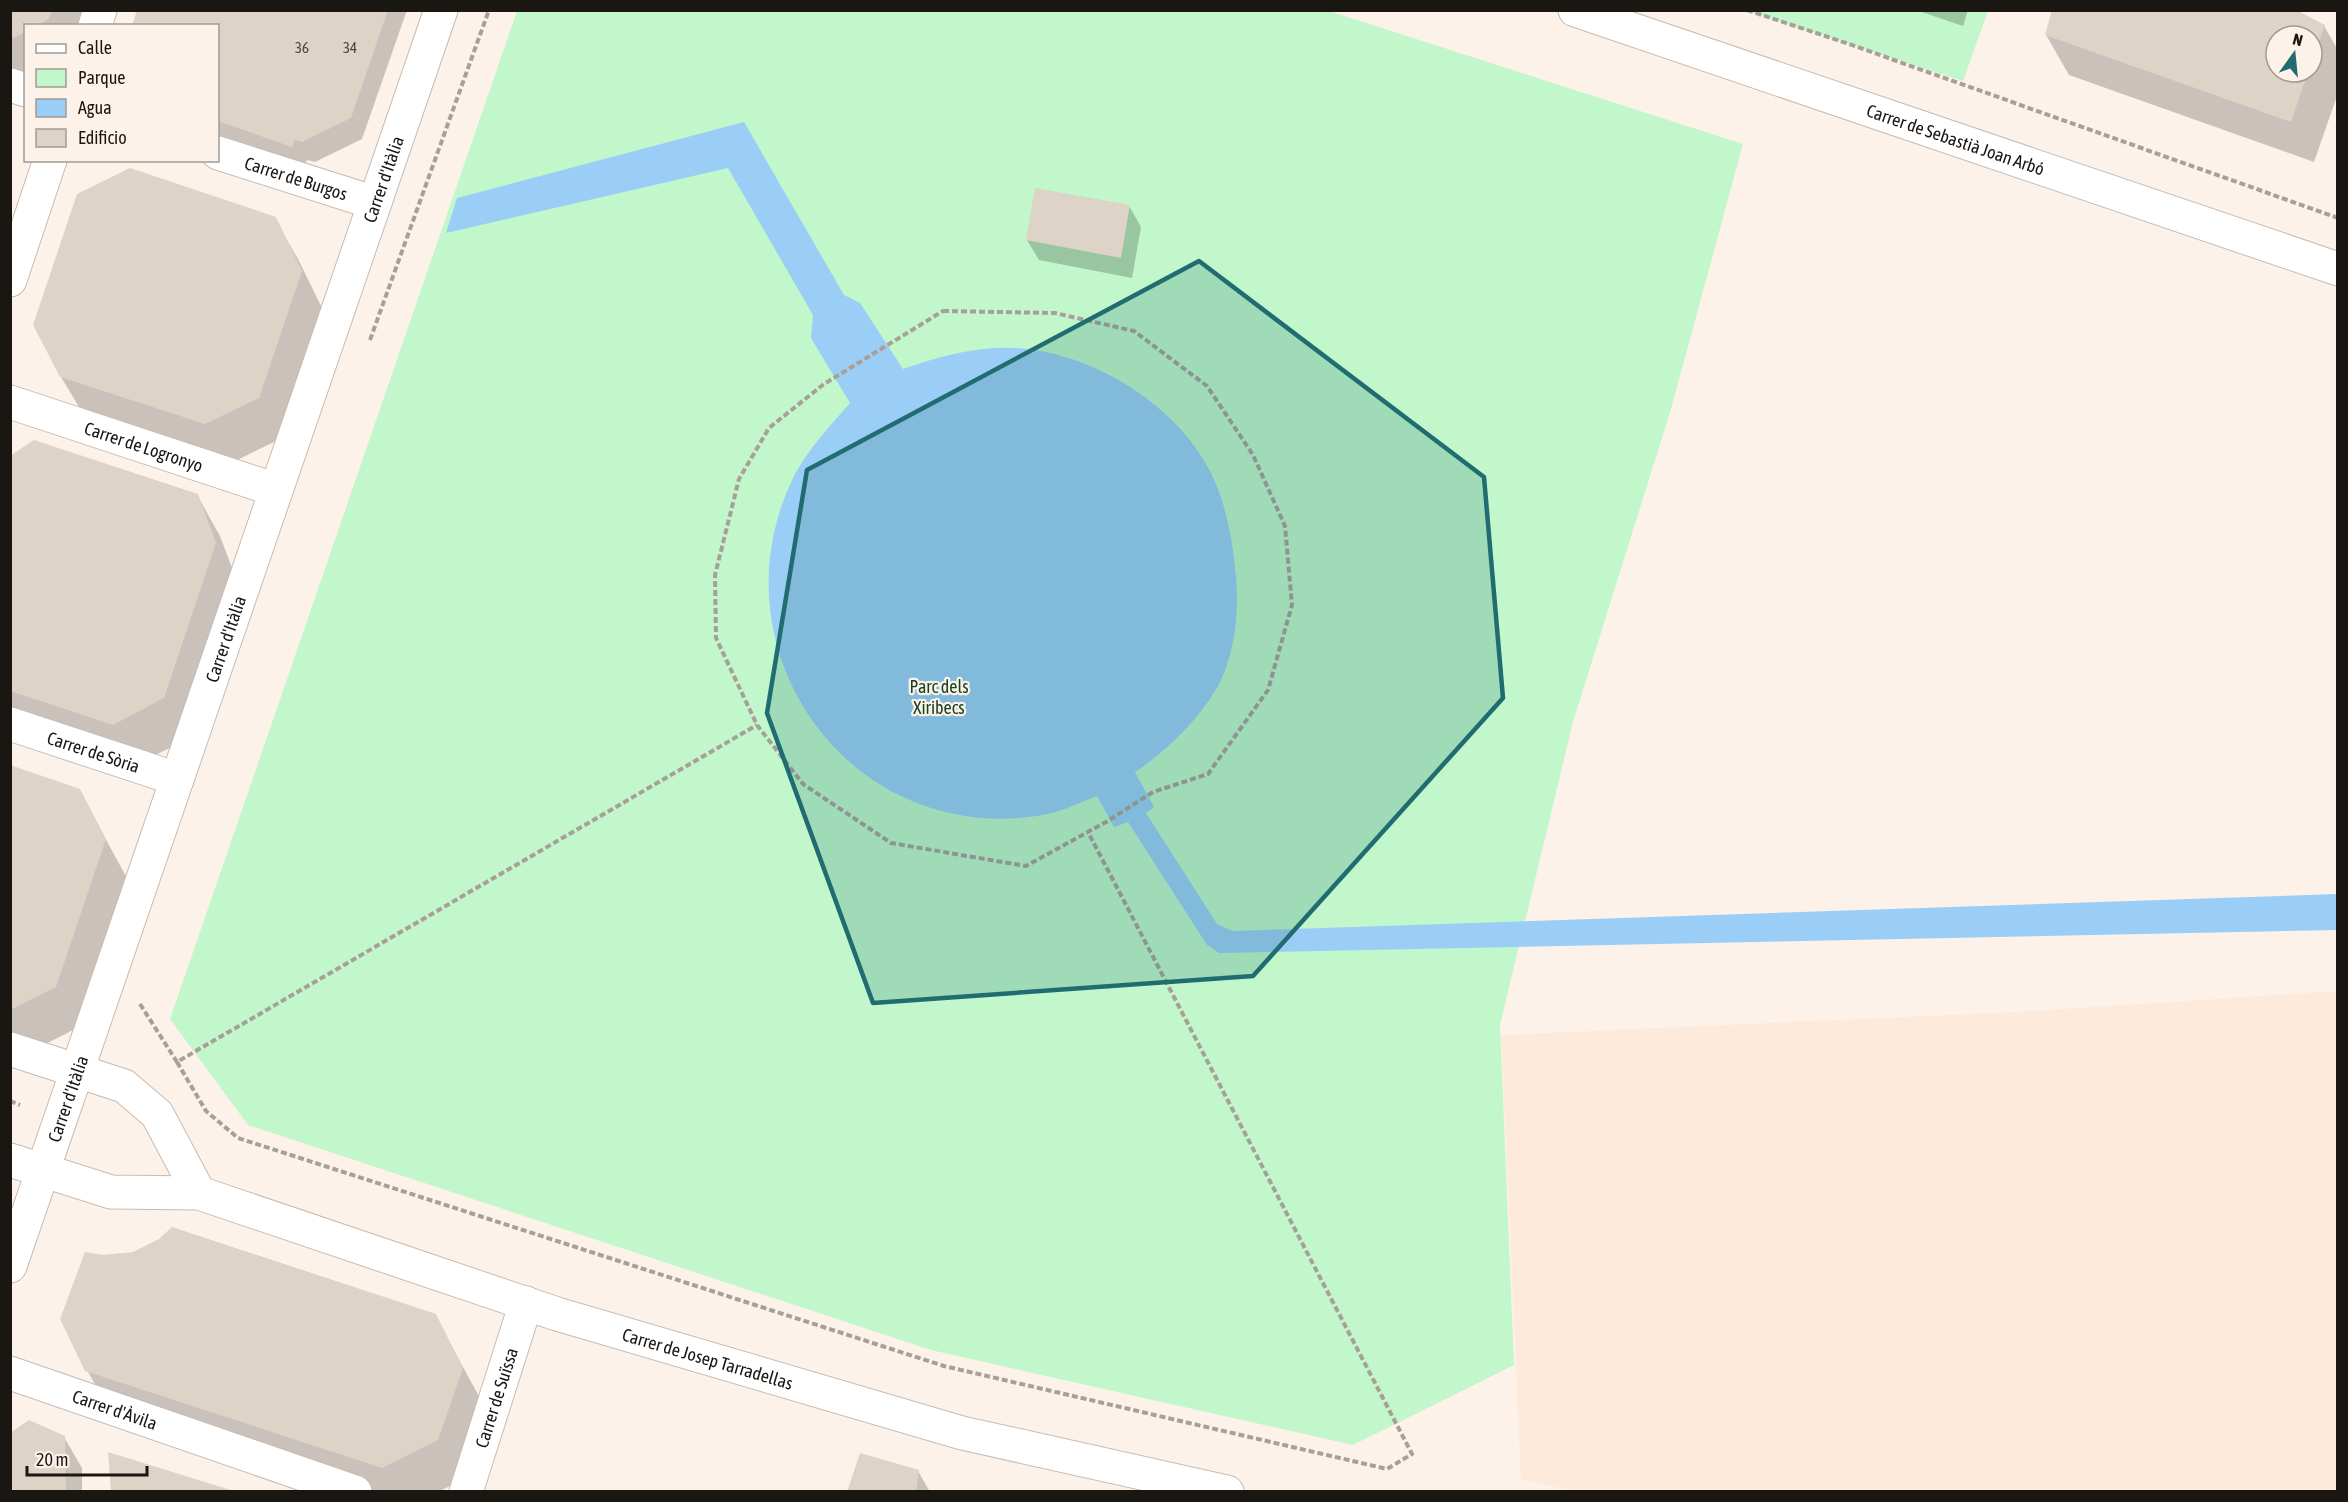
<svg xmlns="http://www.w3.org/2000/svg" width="2348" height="1502" font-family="'Asap Condensed',sans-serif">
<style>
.built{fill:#feeada}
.green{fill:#c1f7ca}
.water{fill:#9bcef6}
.shadow{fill:#0003;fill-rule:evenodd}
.building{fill:#ddd3c7}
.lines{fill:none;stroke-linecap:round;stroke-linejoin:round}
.minor-casing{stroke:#c8bbb1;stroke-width:35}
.path{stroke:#a89f99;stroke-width:4;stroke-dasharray:6 3;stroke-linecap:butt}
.minor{stroke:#fff;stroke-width:33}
.marked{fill:#206c71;fill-opacity:0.2;stroke:#206c71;stroke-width:4.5;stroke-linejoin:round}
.labels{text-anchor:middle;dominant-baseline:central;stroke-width:4.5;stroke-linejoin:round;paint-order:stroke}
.number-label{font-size:15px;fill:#4b453f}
.street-label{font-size:18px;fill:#1a1612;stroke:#fdf2ea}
.park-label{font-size:18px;fill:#154321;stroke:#fdf2ea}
</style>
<rect width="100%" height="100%" fill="#fdf2ea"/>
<path class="built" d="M2337,991V1491L1576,1492L1521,1479L1501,1035L2015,1012Z"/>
<g class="green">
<path d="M517,11H1329L1743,144L1671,409L1573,722L1500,1025L1514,1365L1353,1445L931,1350L248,1125L170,1019Z"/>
<path d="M1747,11H1988L1963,81Z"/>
</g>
<path class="water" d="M744,122L844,295L860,303L903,369C943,355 984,344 1027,349C1098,357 1177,406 1210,471C1226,502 1233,542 1236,577C1239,612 1235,656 1217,688C1197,721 1167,751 1135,772L1154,807L1146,813L1217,924L1233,931L2337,894V930L1219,953L1207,945L1128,822L1114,827L1097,796C1077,804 1058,813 1037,816C845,844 709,645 795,474C810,447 830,426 850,403L811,338L813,315L728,168L446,233L457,198Z"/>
<g class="shadow">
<path d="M10,10H87L82,26H26V84H10Z"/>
<path d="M139,10H407L362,139L315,162L307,160L304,167L218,137V26Z"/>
<path d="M1916,10H1968L1963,26Z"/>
<path d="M2324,26L2338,50V93L2314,162L2069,75L2046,35ZM2276,36H2312V72H2276Z"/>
<path d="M1129,206L1141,227L1132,278L1039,260L1027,240Z"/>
<path d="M275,219L298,259L324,312L282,438L229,464L85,417L61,377Z"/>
<path d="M10,458L197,495L220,536L238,584L187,739L136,765L10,723Z"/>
<path d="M10,767L79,790L128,880L79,1027L26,1054L10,1049Z"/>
<path d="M160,1240L435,1316L486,1409L460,1481L438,1492H356L110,1411L87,1370L103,1256L134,1254Z"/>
<path d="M64,1437L82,1468V1492H10Z"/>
<path d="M918,1471L930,1492H849Z"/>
</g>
<g class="building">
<path d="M10,10H52L49,19L37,26H26V32L10,39Z"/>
<path d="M137,10H388L351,118L302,142L295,140L292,147L218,121V26H132Z"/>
<path d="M2052,10H2296L2325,25L2312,61V36H2276V72H2308L2291,122L2045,35Z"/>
<path d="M130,168L276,217L302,271L259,398L205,424L60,377L33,325L77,194Z"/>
<path d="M1035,188L1130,205L1121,258L1026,240Z"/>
<path d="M34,440L198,494L216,543L164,698L113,725L10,691V456Z"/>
<path d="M10,765L80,789L106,839L56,987L10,1010Z"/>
<path d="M172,1227L436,1314L463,1368L438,1440L382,1468L85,1371L60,1319L85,1252L103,1255L133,1252L159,1239Z"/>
<path d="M29,1420L65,1436L66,1492H10V1433Z"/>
<path d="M108,1452L234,1491L233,1492H111Z"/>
<path d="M860,1453L919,1470L916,1492H847Z"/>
</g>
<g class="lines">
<defs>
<g id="minor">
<path id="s1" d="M1575,10L2338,269"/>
<path d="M95,26L100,10"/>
<path d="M10,85L26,90"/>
<path id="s2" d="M218,153L375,203"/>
<path d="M10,280L50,160"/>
<path id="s3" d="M10,402L276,490"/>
<path id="s4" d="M10,724L177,779"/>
<path d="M10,1049L124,1086L157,1114L199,1193"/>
<path id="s5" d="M10,1160L111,1192L199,1193L557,1314L962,1433L1227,1492"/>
<path id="s6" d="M10,1266L441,10"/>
<path id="s7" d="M10,1373L355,1492"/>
<path id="s8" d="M466,1492L526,1303"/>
</g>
</defs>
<use href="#minor" class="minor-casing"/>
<g class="path">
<path d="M1747,10L1849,44L2338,218"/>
<path d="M943,311L1055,313L1134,331L1207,386L1253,455L1285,526L1292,605L1268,690L1208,774L1153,792L1106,822L1026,866L891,843L803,784L757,725L716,638L715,575L739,479L769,428L824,384Z"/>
<path d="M370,340L489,10"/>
<path d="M140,1004L177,1062L757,725"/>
<path d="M177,1062L206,1111L238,1138L944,1366L1387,1469L1412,1454L1088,832"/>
<path d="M10,1101L20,1105"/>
</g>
<use href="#minor" class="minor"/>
</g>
<path class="marked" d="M1199,261L1484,477L1503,698L1253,976L873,1003L767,713L807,470Z"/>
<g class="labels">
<g class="number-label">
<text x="302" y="47">36</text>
<text x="350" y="47">34</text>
</g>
<g class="street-label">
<text stroke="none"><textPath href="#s1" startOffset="402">Carrer de Sebastià Joan Arbó</textPath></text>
<text stroke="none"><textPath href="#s2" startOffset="82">Carrer de Burgos</textPath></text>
<text stroke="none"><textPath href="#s6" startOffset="1149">Carrer d'Itàlia</textPath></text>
<text stroke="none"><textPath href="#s3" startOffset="141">Carrer de Logronyo</textPath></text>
<text stroke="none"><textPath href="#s6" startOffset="663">Carrer d'Itàlia</textPath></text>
<text stroke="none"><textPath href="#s4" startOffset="88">Carrer de Sòria</textPath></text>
<text stroke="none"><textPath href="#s6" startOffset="177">Carrer d'Itàlia</textPath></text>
<text stroke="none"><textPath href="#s5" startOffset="729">Carrer de Josep Tarradellas</textPath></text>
<text stroke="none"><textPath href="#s8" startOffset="99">Carrer de Suïssa</textPath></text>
<text stroke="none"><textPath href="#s7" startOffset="111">Carrer d'Àvila</textPath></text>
</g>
<g class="park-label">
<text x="939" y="686">Parc dels<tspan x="939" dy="21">Xiribecs</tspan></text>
</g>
</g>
<rect width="2348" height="1502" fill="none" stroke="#1a1612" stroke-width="24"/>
<rect x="24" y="24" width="195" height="138" fill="#fdf2ea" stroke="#a29a94" stroke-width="1.5"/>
<rect x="36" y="44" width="30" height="9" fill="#ffffff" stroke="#a29a94" stroke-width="1.5"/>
<text x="78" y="54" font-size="18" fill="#1a1612">Calle</text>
<rect x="36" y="69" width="30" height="18" fill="#c1f7ca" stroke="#a29a94" stroke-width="1.5"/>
<text x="78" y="84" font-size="18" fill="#1a1612">Parque</text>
<rect x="36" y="99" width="30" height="18" fill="#9bcef6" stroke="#a29a94" stroke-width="1.5"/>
<text x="78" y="114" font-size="18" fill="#1a1612">Agua</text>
<rect x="36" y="129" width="30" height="18" fill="#ddd3c7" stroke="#a29a94" stroke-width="1.5"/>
<text x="78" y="144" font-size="18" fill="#1a1612">Edificio</text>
<g transform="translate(2294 54) rotate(15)"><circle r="28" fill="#fdf2ea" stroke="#a29a94" stroke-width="1.5"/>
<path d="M0-4.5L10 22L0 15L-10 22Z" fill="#206c71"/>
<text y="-9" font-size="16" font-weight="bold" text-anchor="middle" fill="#1a1612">N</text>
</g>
<path d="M27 1466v9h120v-9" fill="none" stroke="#1a1612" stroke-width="3"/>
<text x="36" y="1466" font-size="18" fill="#1a1612" stroke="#fdf2ea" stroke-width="4.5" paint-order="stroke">20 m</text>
</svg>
